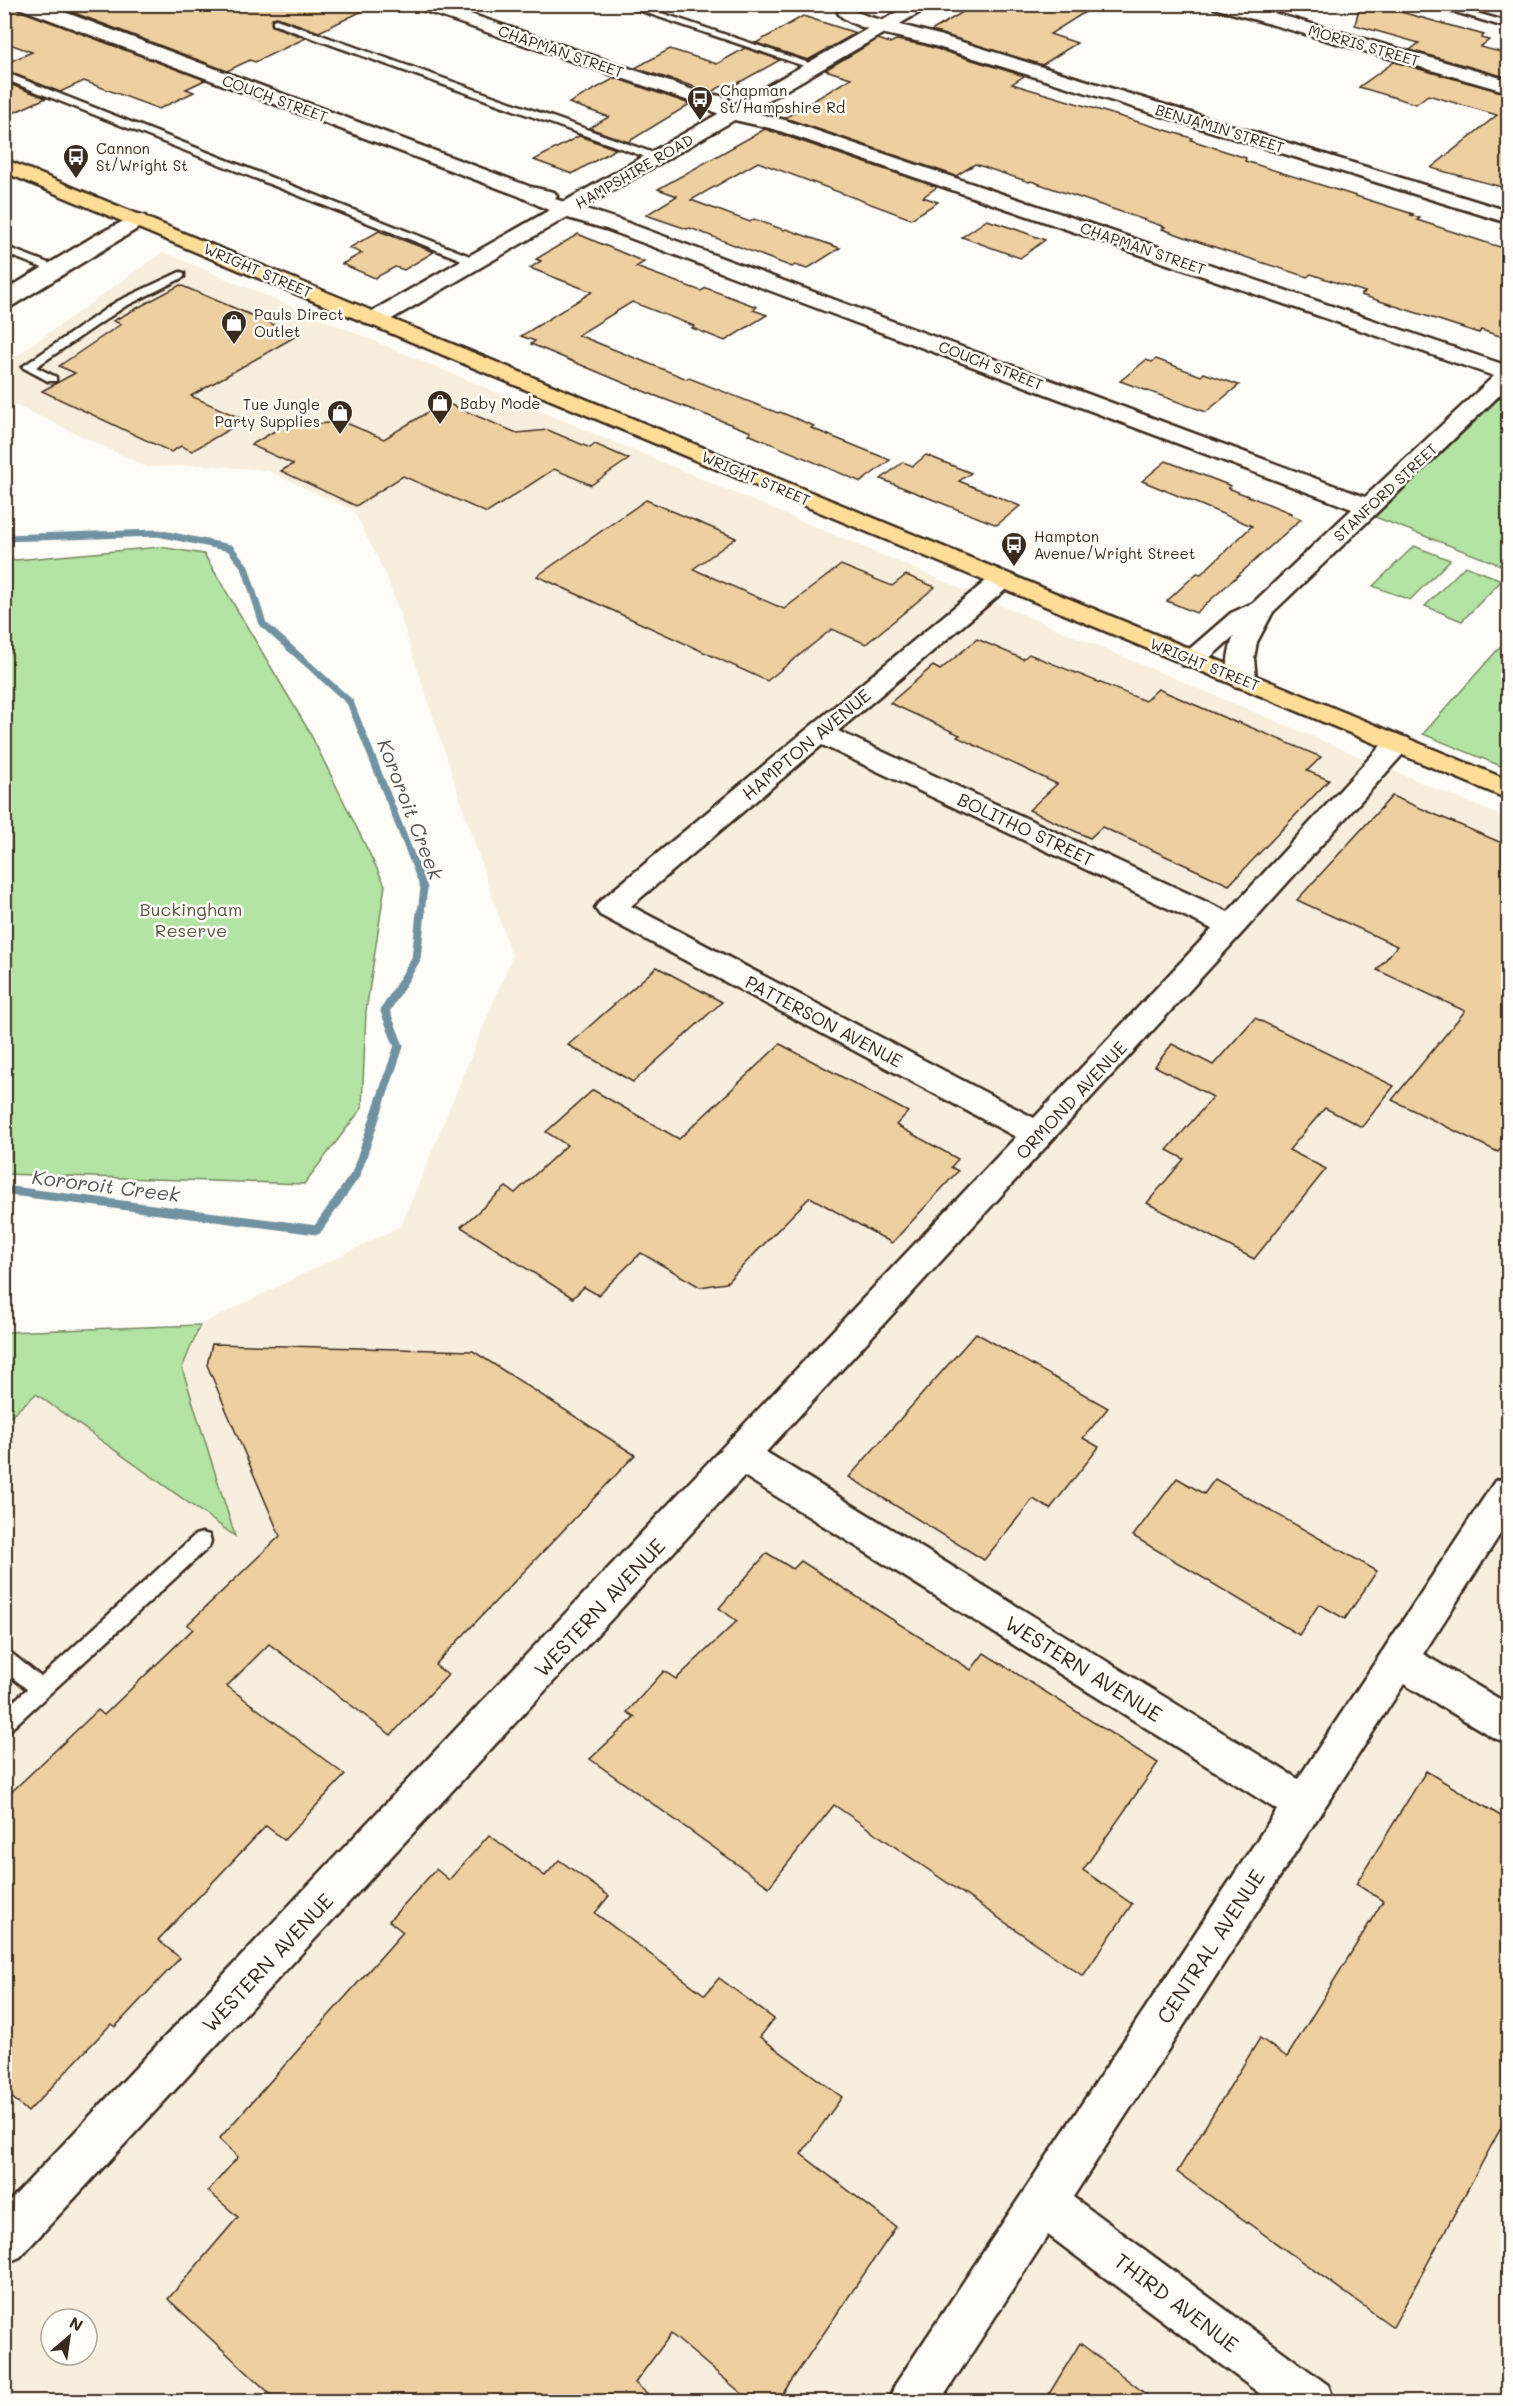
<svg xmlns="http://www.w3.org/2000/svg" width="1513" height="2406" font-family="Mali,sans-serif">
<style>
.built{fill:#f8eedd;fill-rule:evenodd}
.green{fill:#b3e4a4;stroke:#778761;stroke-width:1.5}
.lines{fill:none;stroke-linecap:round;stroke-linejoin:round}
.stream-far1{stroke:#7192a0;stroke-width:7}
.stream{stroke:#7192a0;stroke-width:9}
.building{fill:#edcfa0;stroke:#3b2a1e;stroke-width:1.5}
.lane-casing{stroke:#3b2a1e;stroke-width:5}
.street-casing{stroke:#3b2a1e;stroke-width:5}
.secondary-casing{stroke:#3b2a1e;stroke-width:5}
.primary-casing{stroke:#3b2a1e;stroke-width:5}
.lane{fill:#fdfcf7;fill-rule:evenodd}
.street{fill:#fdfcf7;fill-rule:evenodd}
.secondary{fill:#fdfcf7;fill-rule:evenodd}
.primary{fill:#fedd96;fill-rule:evenodd}
.labels{text-anchor:middle;dominant-baseline:central;stroke-width:5;stroke-linejoin:round;paint-order:stroke}
.far-street-label{font-size:15px;fill:#3b2a1e;stroke:#fdfcf7}
.far-poi-label{font-size:15px;fill:#3b2a1e;stroke:#fdfcf7;text-anchor:start}
.street-label{font-size:18px;fill:#3b2a1e;stroke:#fdfcf7}
.park-label{font-size:18px;fill:#595840;stroke:#fdfcf7}
.water-label{font-size:20px;font-style:italic;fill:#525554;stroke:#fdfcf7}
.near-street-label{font-size:21px;fill:#3b2a1e;stroke:#fdfcf7}
</style>
<rect width="100%" height="100%" fill="#fdfcf7"/>
<filter id="ink" filterUnits="userSpaceOnUse"><feTurbulence type="fractalNoise" baseFrequency=".0167" numOctaves="2"/><feDisplacementMap in="SourceGraphic" scale="12" xChannelSelector="R" yChannelSelector="G"/><feConvolveMatrix kernelMatrix="1 2 1 2 8 2 1 2 1" color-interpolation-filters="sRGB"/></filter>
<g filter="url(#ink)">
<path class="built" d="M163,252L1508,819V2401H5V1421L36,1394L234,1535L182,1368L200,1325L401,1226L512,957L388,579L354,511L267,470L203,465L147,467L5,400V364ZM51,2319H87V2355H51Z"/>
<g class="green">
<path d="M1508,390V568L1375,517Z"/>
<path d="M1414,546L1450,560L1410,600L1373,586Z"/>
<path d="M160,547L204,554L309,731L385,885L366,1011L362,1108L304,1184L5,1174V561Z"/>
<path d="M1465,566L1502,580L1462,621L1425,606Z"/>
<path d="M1508,638V769L1423,734Z"/>
<path d="M200,1325L182,1368L235,1536L36,1394L5,1421V1332Z"/>
</g>
<g class="lines">
<path class="stream-far1" d="M4,538L158,533L230,548L245,567L263,624L350,702L424,888L421,913"/>
<path class="stream" d="M4,1190L317,1230L356,1174L399,1046L385,1011L416,959L421,912"/>
</g>
<g class="building">
<path d="M4,4H14L18,10L205,80L186,89L194,92L159,109L84,81L60,92L4,70V64L32,52L4,42Z"/>
<path d="M51,4H377L319,32L277,17L272,18V26L306,38L255,62L250,60L227,71Z"/>
<path d="M976,4H1098L1050,34L1077,43L1042,65L931,31Z"/>
<path d="M1360,4H1372L1484,35L1481,38L1489,40L1480,47L1509,54V78L1410,50L1419,43L1355,25Z"/>
<path d="M803,16L856,33L808,60L756,43Z"/>
<path d="M878,39L890,43L896,40L924,45L1024,76L1012,84L1192,138L1191,140L1246,158L1245,161L1413,214L1411,215L1420,218L1417,220L1509,250V339L1481,330L1479,333L1361,295L1365,292L1311,274L1307,277L1199,242L1162,229L1165,227L1031,181L1029,182L975,164L956,176L785,118L851,78L825,70Z"/>
<path d="M745,48L780,60L731,87L724,85L711,92L635,68L670,49L717,64Z"/>
<path d="M1394,62L1509,94V189L1431,168L1497,115L1428,95L1416,104L1359,87Z"/>
<path d="M615,78L690,104L628,142L589,128L609,117L569,103Z"/>
<path d="M4,82L46,98L4,117Z"/>
<path d="M765,129L937,187L923,197L938,202L911,219L758,162L691,200L750,222L754,219L784,230L786,229L840,248L807,269L795,265L792,267L690,228L687,229L646,215L677,196L658,189Z"/>
<path d="M579,136L616,149L572,174L534,160Z"/>
<path d="M987,220L1015,229L1045,240L1020,258L962,237Z"/>
<path d="M379,231L434,252L404,270L395,267L375,278L342,264L362,253L349,248Z"/>
<path d="M578,234L644,262L636,267L701,291L706,288L757,307L753,310L767,315L725,341L692,328L694,326L632,302L578,335L687,379L689,378L778,413L780,412L814,426L811,428L890,460L861,482L748,434L751,432L648,393L531,344L535,341L521,336L592,292L530,268L541,261L536,259Z"/>
<path d="M180,285L298,335L191,396L245,420L192,451L181,446L171,452L42,391L75,373L59,366L121,324L113,321Z"/>
<path d="M1156,359L1201,376L1204,373L1239,385L1206,412L1120,381L1146,360L1152,362Z"/>
<path d="M444,402L517,433L548,430L590,448L595,444L629,459L591,485L554,469L487,513L403,476L356,506L281,471L293,464L251,445L283,426L344,422L384,439Z"/>
<path d="M926,455L971,473L959,481L1020,506L997,525L881,479L903,462L913,466Z"/>
<path d="M1166,461L1231,486L1228,488L1291,513L1289,514L1301,519L1196,613L1167,601L1197,573L1201,574L1252,526L1142,481Z"/>
<path d="M646,500L736,538L693,569L784,609L841,565L892,586L906,575L935,587L866,644L832,629L767,681L537,576Z"/>
<path d="M977,639L1023,659L1029,654L1145,701L1158,689L1237,723L1238,722L1321,757L1307,771L1329,780L1229,885L1102,827L1090,838L1029,810L1057,784L957,737L960,735L890,703L933,666L940,670Z"/>
<path d="M1392,796L1509,846V1139L1498,1152L1392,1100L1465,1011L1377,970L1397,946L1297,900Z"/>
<path d="M657,967L722,1002L633,1082L568,1045Z"/>
<path d="M1255,1018L1394,1086L1362,1127L1325,1108L1289,1150L1326,1169L1254,1259L1147,1203L1184,1159L1167,1150L1213,1097L1155,1066L1172,1044L1213,1065Z"/>
<path d="M780,1044L908,1112L896,1125L958,1159L951,1167L958,1171L892,1243L810,1197L726,1283L700,1287L641,1253L598,1295L584,1287L573,1298L461,1227L506,1187L515,1193L567,1145L546,1132L593,1090L679,1139Z"/>
<path d="M976,1333L1108,1408L1083,1438L1099,1447L1050,1509L1033,1499L984,1560L849,1477Z"/>
<path d="M212,1344L473,1351L635,1455L435,1665L448,1675L391,1735L269,1644L227,1686L345,1775L284,1840L266,1826L158,1940L180,1958L115,2027L111,2024L28,2112L4,2090V1799L98,1710L104,1715L193,1629L187,1625L280,1536L207,1365Z"/>
<path d="M1177,1478L1204,1494L1215,1479L1377,1571L1345,1619L1319,1604L1299,1635L1133,1536Z"/>
<path d="M767,1553L793,1569L801,1561L971,1670L984,1653L1158,1763L1083,1870L1132,1904L1083,1976L834,1805L769,1887L590,1759L635,1717L627,1712L664,1671L676,1679L737,1621L719,1608Z"/>
<path d="M1426,1771L1509,1821V2113L1393,2327L1177,2172L1260,2038L1287,2057L1383,1901L1356,1884Z"/>
<path d="M489,1835L545,1876L559,1860L609,1896L595,1913L705,1995L719,1978L774,2019L760,2037L842,2097L801,2154L896,2227L777,2402H752L671,2334L635,2383L657,2402H279L168,2299L238,2217L208,2191L238,2157L219,2139L403,1932L389,1921L436,1869L449,1880Z"/>
<path d="M1080,2343L1156,2402H1044Z"/>
</g>
<g class="lines">
<defs>
<g id="lane">
<path d="M620,4H635L821,67L813,69Z"/>
<path d="M1429,4H1445L1508,22V28Z"/>
<path d="M276,19L662,156L663,158L654,160L273,24V20Z"/>
<path d="M4,72L480,260L481,262L480,264H472L4,79Z"/>
<path d="M4,246L61,268L62,270L61,272H53L4,253Z"/>
<path d="M180,272L184,273V277L124,307L36,367L56,377V381H48L22,367L116,302Z"/>
<path d="M202,1533L209,1535L211,1541L209,1547L11,1729L4,1732V1710L27,1689L4,1671V1651L11,1653L41,1677L195,1535Z"/>
</g>
<g id="street">
<path d="M16,4H43L531,187L554,192L557,196L555,199L620,220L1365,497L1494,376L774,129L730,119L692,102L416,8L413,4H441L702,93L727,97L730,101L727,105L734,108L785,120L1508,366V387L1273,612L1257,642L1254,658L1256,680L1252,686L1243,688L1234,686C1224,672 1228,651 1234,636C1218,649 1203,670 1182,665L1178,659L1231,613L1253,603L1352,509L606,229L561,216L519,196L19,8Z"/>
<path d="M1211,4H1242L1508,80V92L1214,8Z"/>
<path d="M847,8L870,17L939,35L1508,211V223L925,43C905,38 850,29 838,13L841,9Z"/>
<path d="M138,214L145,216L148,220L145,224L12,306L4,307V291L96,235Z"/>
<path d="M1002,572L1011,575L1015,580L1011,585L838,731L1228,912L1388,738L1398,736L1408,738L1412,744L1242,933L766,1452L1298,1779L1495,1481L1508,1477V1522L1423,1654L1508,1704V1743L1494,1738L1404,1684L1073,2197L1328,2385L1335,2402H1271L1048,2235L940,2402H888L895,2385L1277,1810L744,1476L20,2257L4,2264V2207L1016,1137L600,915L595,908L600,901L993,575ZM822,745L1212,929L1034,1118L631,906Z"/>
</g>
<path id="secondary" d="M911,4H934L383,324L375,326L367,324L364,319L367,314Z"/>
<path id="primary" d="M4,159L1508,780V799L4,172Z"/>
</defs>
<use href="#lane" class="lane-casing"/>
<use href="#street" class="street-casing"/>
<use href="#secondary" class="secondary-casing"/>
<use href="#primary" class="primary-casing"/>
<use href="#lane" class="lane"/>
<use href="#street" class="street"/>
<use href="#secondary" class="secondary"/>
<use href="#primary" class="primary"/>
</g>
</g>
<defs>
<symbol id="bus-pin" viewBox="-11 -11 22 30"><path d="M0 17L-7.5 6A9.5 9.5 0 1 1 7.5 6Z" fill="#3b2a1e" stroke="#fdfcf7"/><path d="M-5-6H5V4H4V6H2V4H-2V6H-4V4H-5ZM-3.5-4V0h7V-4ZM-3.5 1.2v1.5H-2V1.2ZM2 1.2v1.5H3.5V1.2Z" fill="#fff"/></symbol>
<symbol id="shop-pin" viewBox="-11 -11 22 30"><path d="M0 17L-7.5 6A9.5 9.5 0 1 1 7.5 6Z" fill="#3b2a1e" stroke="#fdfcf7"/><path d="M-5-2.5h2.3a2.7 3.5 0 0 1 5.4 0H5L5.5 6h-11ZM-1.5-2.5h3a1.5 2.3 0 0 0-3 0Z" fill="#fff"/></symbol>
</defs>
<g fill-rule="evenodd">
<use href="#bus-pin" x="685" y="84" width="30" height="40"/>
<use href="#bus-pin" x="61" y="142" width="30" height="40"/>
<use href="#shop-pin" x="219" y="308" width="30" height="40"/>
<use href="#shop-pin" x="425" y="388" width="30" height="40"/>
<use href="#shop-pin" x="325" y="398" width="30" height="40"/>
<use href="#bus-pin" x="999" y="530" width="30" height="40"/>
</g>
<g class="labels">
<g class="far-street-label">
<text transform="translate(1364 45) rotate(16)">MORRIS STREET</text>
<text transform="translate(561 51) rotate(19)">CHAPMAN STREET</text>
<text transform="translate(275 98) rotate(20)">COUCH STREET</text>
<text transform="translate(1220 128) rotate(17)">BENJAMIN STREET</text>
<text transform="translate(634 171) rotate(-30)">HAMPSHIRE ROAD</text>
<text transform="translate(1143 248) rotate(19)">CHAPMAN STREET</text>
<text transform="translate(258 270) rotate(23)">WRIGHT STREET</text>
<text transform="translate(991 365) rotate(21)">COUCH STREET</text>
<text transform="translate(756 478) rotate(23)">WRIGHT STREET</text>
<text transform="translate(1385 492) rotate(-43)">STANFORD STREET</text>
<text transform="translate(1205 664) rotate(22)">WRIGHT STREET</text>
</g>
<g class="far-poi-label">
<text x="720" y="90">Chapman<tspan x="720" dy="17">St/Hampshire Rd</tspan></text>
<text x="96" y="148">Cannon<tspan x="96" dy="17">St/Wright St</tspan></text>
<text x="254" y="314">Pauls Direct<tspan x="254" dy="17">Outlet</tspan></text>
<text x="460" y="403">Baby Mode</text>
<text x="320" y="404" text-anchor="end">Tue Jungle<tspan x="320" dy="17">Party Supplies</tspan></text>
<text x="1034" y="536">Hampton<tspan x="1034" dy="17">Avenue/Wright Street</tspan></text>
</g>
<g class="street-label">
<text transform="translate(806 744) rotate(-40)">HAMPTON AVENUE</text>
<text transform="translate(1026 829) rotate(25)">BOLITHO STREET</text>
<text transform="translate(824 1021) rotate(28)">PATTERSON AVENUE</text>
<text transform="translate(1071 1100) rotate(-47)">ORMOND AVENUE</text>
</g>
<g class="park-label">
<text x="191" y="909">Buckingham<tspan x="191" dy="21">Reserve</tspan></text>
</g>
<g class="water-label">
<text transform="translate(411 809) rotate(69)">Kororoit Creek</text>
<text transform="translate(106 1185) rotate(7)">Kororoit Creek</text>
</g>
<g class="near-street-label">
<text transform="translate(599 1607) rotate(-47)">WESTERN AVENUE</text>
<text transform="translate(1084 1668) rotate(32)">WESTERN AVENUE</text>
<text transform="translate(1210 1946) rotate(-57)">CENTRAL AVENUE</text>
<text transform="translate(267 1962) rotate(-47)">WESTERN AVENUE</text>
<text transform="translate(1177 2302) rotate(37)">THIRD AVENUE</text>
</g>
</g>
<rect width="1513" height="2406" fill="none" stroke="#fdfcf7" stroke-width="24"/>
<rect x="12" y="12" width="1489" height="2382" fill="none" stroke="#3b2a1e" stroke-width="2" filter="url(#ink)"/>
<g transform="translate(69 2337) rotate(29)"><circle r="28" fill="#fdfcf7" stroke="#afa8a0" stroke-width="1.5"/>
<path d="M0-4.5L10 22L0 15L-10 22Z" fill="#3b2a1e"/>
<text y="-9" font-size="16" font-weight="bold" text-anchor="middle" fill="#3b2a1e">N</text>
</g>
</svg>
